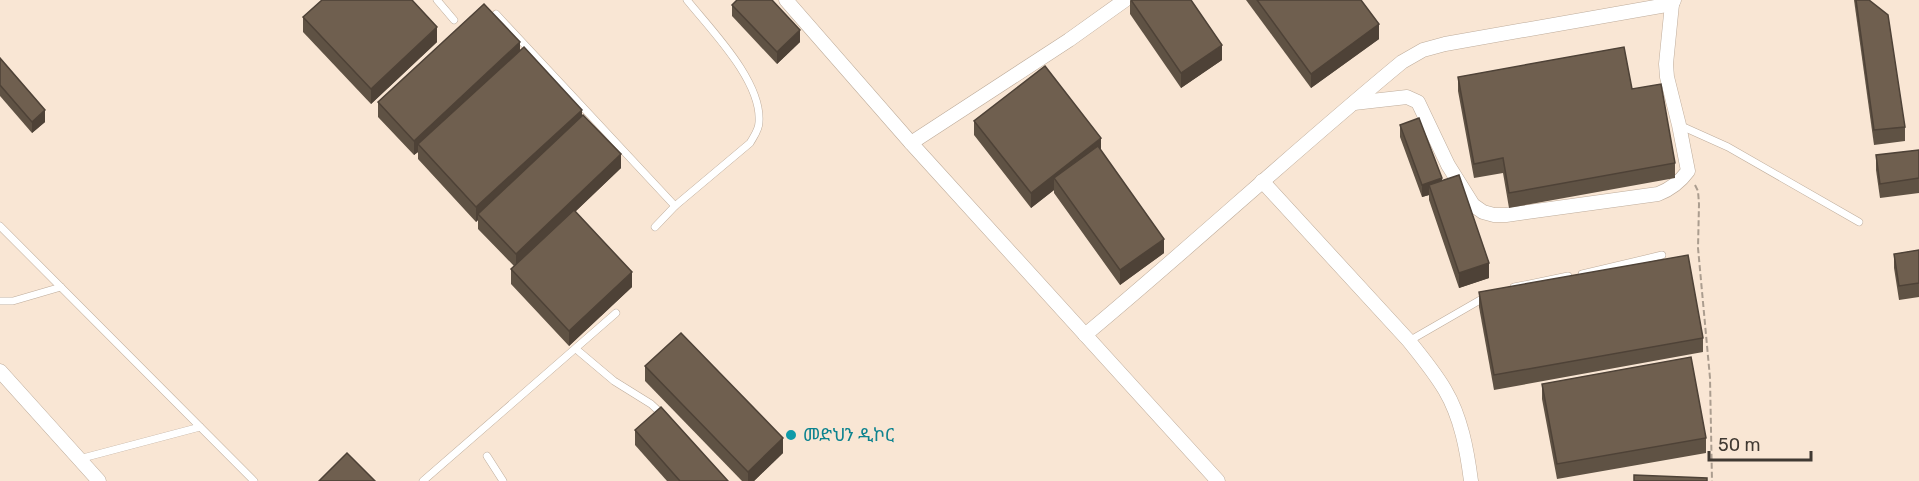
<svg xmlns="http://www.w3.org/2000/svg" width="1919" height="481" font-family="Rubik,'Noto Sans Ethiopic',sans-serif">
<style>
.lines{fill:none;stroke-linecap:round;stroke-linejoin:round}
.lane-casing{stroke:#beac9b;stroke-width:8}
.street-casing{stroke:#beac9b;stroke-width:15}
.path{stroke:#ab9d8f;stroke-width:2;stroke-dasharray:6 3;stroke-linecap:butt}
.lane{stroke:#fff;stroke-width:7}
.street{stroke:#fff;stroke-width:14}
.wall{fill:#5f5244}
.shaded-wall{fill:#4e4237}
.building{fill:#6f5f4f;stroke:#4e4237;stroke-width:1.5}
.culture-dot{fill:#0f9aa8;stroke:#f9e6d4;stroke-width:2}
.labels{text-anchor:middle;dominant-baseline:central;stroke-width:6;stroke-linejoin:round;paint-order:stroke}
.culture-label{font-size:18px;fill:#0d838f;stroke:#f9e6d4;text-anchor:start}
</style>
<rect width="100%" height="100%" fill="#f9e6d4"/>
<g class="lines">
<defs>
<g id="lane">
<path d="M437,0L454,20"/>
<path d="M496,14L675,206"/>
<path d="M1679,125L1728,147L1859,222"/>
<path d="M0,226L254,481"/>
<path d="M655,227L675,206L750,143C754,136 759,130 759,122C762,81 711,30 687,0"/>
<path d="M1582,274L1662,255"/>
<path d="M1514,287L1568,276"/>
<path d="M0,301H13L61,287"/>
<path d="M1409,341L1487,296"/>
<path d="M576,349L614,381L651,404L664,416"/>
<path d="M487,456L503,481"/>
<path d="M79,459L200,427"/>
<path d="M423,481L616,313"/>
</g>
<g id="street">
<path d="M786,0L911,143L1218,481"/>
<path d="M1354,103L1407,97L1418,102L1448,165L1473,205L1483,212L1494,215H1506L1658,194C1671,189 1680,182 1688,171L1679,125L1667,77L1666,64L1672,4"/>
<path d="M911,143L1069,40L1125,0"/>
<path d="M1262,181L1409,341C1422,357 1435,373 1445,390C1461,417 1467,450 1471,481"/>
<path d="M1085,335C1192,246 1294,151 1402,62L1423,50L1445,44L1672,4L1674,0"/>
<path d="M0,371L99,481"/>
</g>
</defs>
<use href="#lane" class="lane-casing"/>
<use href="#street" class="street-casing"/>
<path class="path" d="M1695,185L1698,191L1699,204L1698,248L1710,378L1712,481"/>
<use href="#lane" class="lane"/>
<use href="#street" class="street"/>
</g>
<g class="wall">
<path d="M1130,0L1222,60L1181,88L1130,14Z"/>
<path d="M1246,0H1361L1379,39L1311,88Z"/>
<path d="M1854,0H1869L1905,127V141L1874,145Z"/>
<path d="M732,5L800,42L777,64L732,16Z"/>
<path d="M303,17L437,42L371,104L303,32Z"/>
<path d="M520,51L582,116L621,168L575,212L632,287L569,346L511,284V269L514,266L478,229V220L476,222L418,159V152L414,155L378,117V102Z"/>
<path d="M0,58L45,122L32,133L0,96Z"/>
<path d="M1458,77L1632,89L1675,163V178L1509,208L1503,173L1474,178L1458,91Z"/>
<path d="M974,121L1101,152L1164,253L1120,285L1054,193V190L1031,208L974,135Z"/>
<path d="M1400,125L1442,181L1489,278L1459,288L1429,200V195L1422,197L1400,137Z"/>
<path d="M1919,150V193L1880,198L1876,170V155Z"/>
<path d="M1919,250V297L1899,300L1894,268V254Z"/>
<path d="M1479,292L1703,338V352L1494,390L1479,307Z"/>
<path d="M645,366L783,453L754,481H742L645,381Z"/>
<path d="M1542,384L1706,438V453L1557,479L1542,399Z"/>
<path d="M635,430L728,481H667L635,445Z"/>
</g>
<g class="shaded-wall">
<path d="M1379,24V39L1311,88V74Z"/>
<path d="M437,27V42L371,104V89Z"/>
<path d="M800,30V42L777,64V52Z"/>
<path d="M520,42V57L418,144V152L414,155V141Z"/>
<path d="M1222,45V60L1181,88V73Z"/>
<path d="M45,110V122L32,133V122Z"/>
<path d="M582,110V125L478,214V220L476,222V207Z"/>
<path d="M1101,138V153L1054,178V190L1031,208V193Z"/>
<path d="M621,154V168L516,268V254Z"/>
<path d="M1442,178V190L1429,185V195L1422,197V185Z"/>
<path d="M1164,239V253L1120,285V270Z"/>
<path d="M1489,263V278L1459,288V273Z"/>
<path d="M632,272V287L569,346V331Z"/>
<path d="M783,438V453L754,481H748V472Z"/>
</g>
<g class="building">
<path d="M322,0H412L437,27L371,89L303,17Z"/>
<path d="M737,0H772L800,30L777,52L732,5Z"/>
<path d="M1131,0H1191L1222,45L1181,73Z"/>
<path d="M1257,0H1361L1379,24L1311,74Z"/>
<path d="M1856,0H1869L1888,15L1905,127L1874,130Z"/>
<path d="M484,4L520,42L414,141L378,102Z"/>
<path d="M524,47L582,110L476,207L418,144Z"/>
<path d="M1624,47L1632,89L1661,84L1675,163L1509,193L1503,158L1474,164L1458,77Z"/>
<path d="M0,58L45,110L32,122L0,85Z"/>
<path d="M1045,66L1101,138L1031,193L974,121Z"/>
<path d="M583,115L621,154L516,254L478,214Z"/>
<path d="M1419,118L1442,178L1422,185L1400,125Z"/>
<path d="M1098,146L1164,239L1120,270L1054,178Z"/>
<path d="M1919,150V178L1880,184L1876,155Z"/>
<path d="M1459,175L1489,263L1459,273L1429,185Z"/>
<path d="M574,210L632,272L569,331L511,269Z"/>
<path d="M1919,250V283L1899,286L1894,254Z"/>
<path d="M1688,255L1703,338L1494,375L1479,292Z"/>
<path d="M681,333L783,438L748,472L645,366Z"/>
<path d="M1691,357L1706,438L1557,464L1542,384Z"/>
<path d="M661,407L728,481H680L635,430Z"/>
<path d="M347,453L375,481H319Z"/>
<path d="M1634,475L1707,478V481H1634Z"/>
</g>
<circle class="culture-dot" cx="791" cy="435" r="6"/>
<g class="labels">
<g class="culture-label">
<text x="803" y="435">መድህን ዲኮር</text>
</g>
</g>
<path d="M1709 451v9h102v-9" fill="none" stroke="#403932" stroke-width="3"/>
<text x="1718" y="451" font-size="18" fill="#403932" stroke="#f9e6d4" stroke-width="4.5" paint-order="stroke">50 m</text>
</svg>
